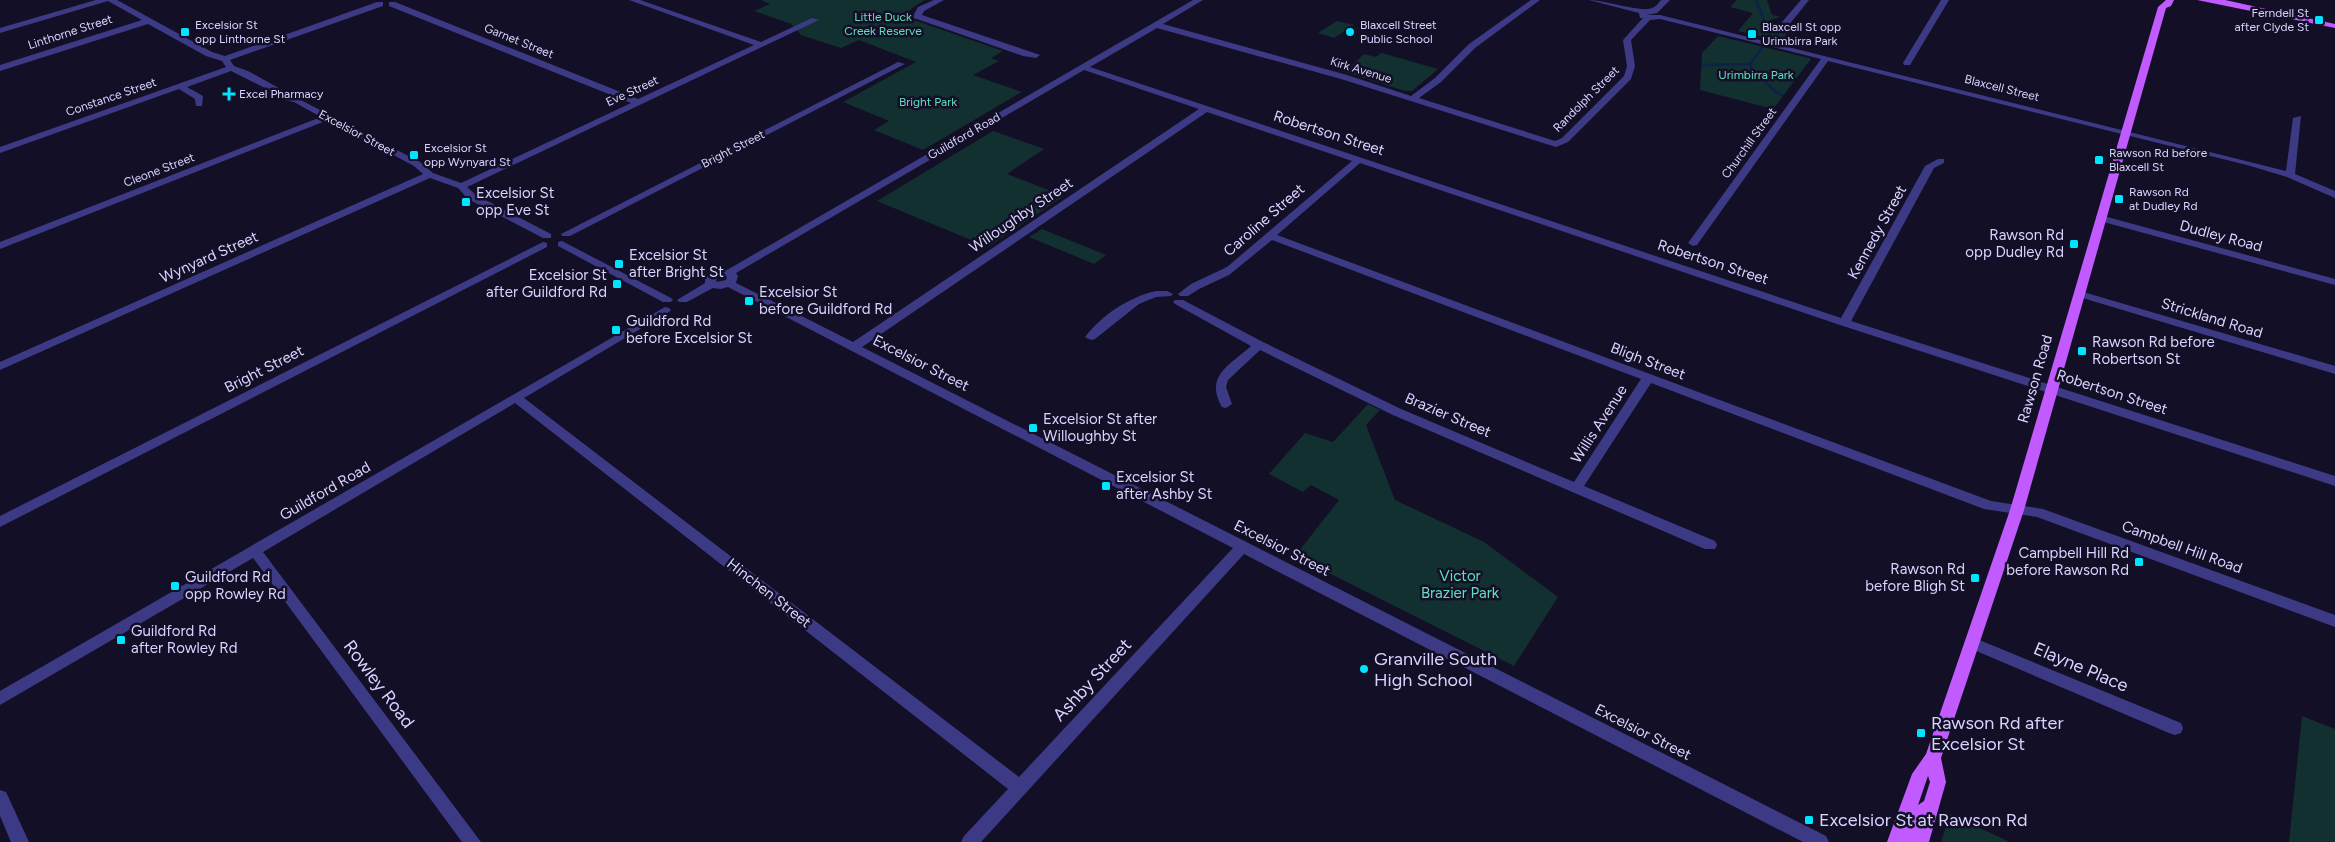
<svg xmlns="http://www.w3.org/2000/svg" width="2335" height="842" font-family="Figtree,sans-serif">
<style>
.green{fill:#12302f}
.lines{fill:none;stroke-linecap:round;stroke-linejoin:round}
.stream{stroke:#0c2248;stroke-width:2.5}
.minor{fill:#3d3a85;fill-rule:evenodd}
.major{fill:#c25bff;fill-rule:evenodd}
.poi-dot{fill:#00e5ff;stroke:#130f26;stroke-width:2}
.labels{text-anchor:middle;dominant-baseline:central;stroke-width:5;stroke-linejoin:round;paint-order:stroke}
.far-poi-label{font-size:12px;fill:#d9d4ff;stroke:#130f26;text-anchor:start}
.far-park-label{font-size:12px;fill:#5fe0c0;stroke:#130f26}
.far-street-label{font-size:12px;fill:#d9d4ff;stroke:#130f26}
.street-label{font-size:15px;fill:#d9d4ff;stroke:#130f26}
.poi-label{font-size:15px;fill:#d9d4ff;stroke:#130f26;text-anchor:start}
.park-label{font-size:15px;fill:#5fe0c0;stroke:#130f26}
.near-poi-label{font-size:18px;fill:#d9d4ff;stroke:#130f26;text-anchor:start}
.near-street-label{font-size:18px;fill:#d9d4ff;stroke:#130f26}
</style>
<rect width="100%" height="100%" fill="#130f26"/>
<g class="green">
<path d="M761,0H925L912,8L908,14L911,19L1003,51L991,58L999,61L973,75L1022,92L923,150L874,130L889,121L843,102L916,62L859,40L841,48L801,35L791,24L754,11L770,4Z"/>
<path d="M1737,0H1767L1772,15L1781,17L1770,20L1767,25L1786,30L1785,42L1738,31L1753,13L1730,7Z"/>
<path d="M1337,21L1354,25L1334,38L1318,33Z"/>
<path d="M1718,36L1809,58L1811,59L1773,109L1700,90L1702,53Z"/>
<path d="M1381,53H1382L1438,69L1412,91H1405L1345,72L1364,54L1376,57Z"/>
<path d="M993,131L1044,149L1007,174L1064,196L988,247L877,201Z"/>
<path d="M1042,229L1106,255L1094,264L1029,237Z"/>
<path d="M1368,404L1380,410L1366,425L1395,500L1484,542L1558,597L1514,666L1295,556L1339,500L1311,485L1303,492L1269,474L1305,433L1333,442Z"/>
<path d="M2302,716L2335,729V842H2289Z"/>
<path d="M1950,814L2010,842H1941Z"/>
</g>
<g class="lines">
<g class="stream">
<path d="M1756,0L1771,37"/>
<path d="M1762,48L1750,64L1751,68L1777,93L1782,95"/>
<path d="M1703,65L1750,64"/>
</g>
<g class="minor">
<path d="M96,0H117L212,52L225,56L377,2H383V6L230,60L234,66L248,71L286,92L295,93V97L420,162L433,173L461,183L631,103L389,6V2H395L638,99L754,45L629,0H640L761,42L812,18L819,20L467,187L476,195L551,234V238H543L468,199L458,188L430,178L0,370V362L423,174L414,166L328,120L0,249V242L321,117L294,102L280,99L279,95L231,71L187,87L203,96L202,106H196L195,99L179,89L0,153V147L226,67L222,61L206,56L148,24L0,71V65L142,20L108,1L0,33V28Z"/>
<path d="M934,0H944L924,11L922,15L1040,55L1036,58L1023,56L914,18L913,16L918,7Z"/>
<path d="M1193,0H1203L1163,24L1347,75L1411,96L1435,78L1469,44L1531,0H1540L1475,48L1441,82L1419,98L1555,141L1562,138L1624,76L1627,66L1623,40L1643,18H1640L1639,13L1589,0C1604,0 1643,13 1652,8C1656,7 1659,2 1661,0H1670L1657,13L1647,15H1660L2286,171L2293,118L2301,116L2295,174L2335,191V198L2287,177L2247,165L1828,61L1697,245L1693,246L1688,243L1821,59L1660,19L1650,20L1631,40L1635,66L1631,79L1568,142L1556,147L1341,79L1157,28L1090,67L1841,318L1925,166L1938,159H1944V163L1934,168L1851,321L2335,476V486L1840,325L1360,163L1277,235L1991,501L2043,509L2335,615V627L2037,517L1984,509L1651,383L1584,486L1715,541L1717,545L1715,549H1705L1393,415L1260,350L1228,380L1226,387L1232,404L1226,408L1222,407C1204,376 1230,365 1251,346L1175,304L1173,302L1175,300H1183L1263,342L1401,409L1574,482L1641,379L1272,240L1229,275L1199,289L1188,296H1180L1178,294L1191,284L1227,267L1352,161L1207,112L862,347L1826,836L1829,842H1803L1244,554L981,842H961L964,836L1008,789L515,403L263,552L481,842H462L253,558L0,705V691L665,307L669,308L671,310L669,312L524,398L1019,777L1233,548L728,287L721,289L713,288L687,302H679L677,300L705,283V279L710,273L727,270ZM1084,70L1199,109L853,342L736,283L738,276L736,273ZM725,276L727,277L726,280L716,282L717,278Z"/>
<path d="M1801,0H1809L1788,26H1782V22Z"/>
<path d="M1941,0H1949L1910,65H1904L1903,63Z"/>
<path d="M898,62L905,64L570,236H562L561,234Z"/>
<path d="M2100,215L2335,279V285L2096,220V216Z"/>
<path d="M562,241L671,298L673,300L671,302H663L558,246V242Z"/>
<path d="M543,242L547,243V247L0,527V516Z"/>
<path d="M1156,291H1167L1173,294L1171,296L1156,297L1139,304L1095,339L1091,340L1085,337C1102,315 1129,297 1156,291Z"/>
<path d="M2080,291L2335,366V374L2076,296L2074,294L2076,292Z"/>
<path d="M1972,637L2181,723L2183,728L2181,733L2175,735L2169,733L1967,647L1964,643L1967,639Z"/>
<path d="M0,790L6,792L29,842H11L0,816Z"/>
</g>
<g class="major">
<path d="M2166,0H2174L2171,6L2166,8L2024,510L1941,758L1946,782L1929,842H1887L1912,774L1926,754L2010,510L2158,7ZM1928,776L1930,782L1924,801L1918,805Z"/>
<path d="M2197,0H2225L2335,24V28Z"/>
</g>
</g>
<g class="poi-dot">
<rect x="2314" y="15" width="10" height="10" rx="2.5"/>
<rect x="180" y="27" width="10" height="10" rx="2.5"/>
<circle cx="1350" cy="32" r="5"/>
<rect x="1747" y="29" width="10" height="10" rx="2.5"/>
<path d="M226.5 86.5h5v5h5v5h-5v5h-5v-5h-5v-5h5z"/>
<rect x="409" y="150" width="10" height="10" rx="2.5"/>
<rect x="2094" y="155" width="10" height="10" rx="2.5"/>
<rect x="2114" y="194" width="10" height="10" rx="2.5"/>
<rect x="461" y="197" width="10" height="10" rx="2.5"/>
<rect x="2069" y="239" width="10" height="10" rx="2.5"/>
<rect x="614" y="259" width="10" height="10" rx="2.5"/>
<rect x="612" y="279" width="10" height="10" rx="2.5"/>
<rect x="744" y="296" width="10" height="10" rx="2.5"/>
<rect x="611" y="325" width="10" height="10" rx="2.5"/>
<rect x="2077" y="346" width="10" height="10" rx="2.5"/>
<rect x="1028" y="423" width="10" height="10" rx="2.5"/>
<rect x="1101" y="481" width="10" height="10" rx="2.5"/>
<rect x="2134" y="557" width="10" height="10" rx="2.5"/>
<rect x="1970" y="573" width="10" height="10" rx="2.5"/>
<rect x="170" y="581" width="10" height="10" rx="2.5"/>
<rect x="116" y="635" width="10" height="10" rx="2.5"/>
<circle cx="1364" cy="669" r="5"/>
<rect x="1916" y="728" width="10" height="10" rx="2.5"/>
<rect x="1804" y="815" width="10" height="10" rx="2.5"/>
</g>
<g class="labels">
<g class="far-poi-label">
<text x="2309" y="13" text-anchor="end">Ferndell St<tspan x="2309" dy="14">after Clyde St</tspan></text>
<text x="195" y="25">Excelsior St<tspan x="195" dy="14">opp Linthorne St</tspan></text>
<text x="1360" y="25">Blaxcell Street<tspan x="1360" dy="14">Public School</tspan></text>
<text x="1762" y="27">Blaxcell St opp<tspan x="1762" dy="14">Urimbirra Park</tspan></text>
<text x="239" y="94">Excel Pharmacy</text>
<text x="424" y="148">Excelsior St<tspan x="424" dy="14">opp Wynyard St</tspan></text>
<text x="2109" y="153">Rawson Rd before<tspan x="2109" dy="14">Blaxcell St</tspan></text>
<text x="2129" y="192">Rawson Rd<tspan x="2129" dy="14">at Dudley Rd</tspan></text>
</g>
<g class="far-park-label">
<text x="883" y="17">Little Duck<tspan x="883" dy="14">Creek Reserve</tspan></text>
<text x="1756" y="75">Urimbirra Park</text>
<text x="928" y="102">Bright Park</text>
</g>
<g class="far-street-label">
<text transform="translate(70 32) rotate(-18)">Linthorne Street</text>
<text transform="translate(519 41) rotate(22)">Garnet Street</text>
<text transform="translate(1361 70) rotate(17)">Kirk Avenue</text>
<text transform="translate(2002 88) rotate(14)">Blaxcell Street</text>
<text transform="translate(632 91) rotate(-25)">Eve Street</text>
<text transform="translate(111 97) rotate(-19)">Constance Street</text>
<text transform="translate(1586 99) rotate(-45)">Randolph Street</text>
<text transform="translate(357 133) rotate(28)">Excelsior Street</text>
<text transform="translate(964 136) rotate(-30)">Guildford Road</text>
<text transform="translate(1749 143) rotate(-54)">Churchill Street</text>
<text transform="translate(733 149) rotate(-27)">Bright Street</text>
<text transform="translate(159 170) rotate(-21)">Cleone Street</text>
</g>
<g class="street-label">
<text transform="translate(1329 133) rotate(18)">Robertson Street</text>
<text transform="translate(1021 215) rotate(-34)">Willoughby Street</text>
<text transform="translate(1264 220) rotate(-41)">Caroline Street</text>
<text transform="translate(1877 232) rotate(-61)">Kennedy Street</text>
<text transform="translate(2221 236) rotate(15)">Dudley Road</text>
<text transform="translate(209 257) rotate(-24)">Wynyard Street</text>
<text transform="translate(1713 262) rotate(18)">Robertson Street</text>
<text transform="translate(2212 318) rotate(17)">Strickland Road</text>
<text transform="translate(1648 361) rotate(21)">Bligh Street</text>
<text transform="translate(921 363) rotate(27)">Excelsior Street</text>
<text transform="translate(264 369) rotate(-27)">Bright Street</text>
<text transform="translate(2035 379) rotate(-74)">Rawson Road</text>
<text transform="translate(2112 392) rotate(18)">Robertson Street</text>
<text transform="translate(1448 415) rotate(23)">Brazier Street</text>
<text transform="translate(1599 424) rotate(-57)">Willis Avenue</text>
<text transform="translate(325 491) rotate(-30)">Guildford Road</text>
<text transform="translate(2182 547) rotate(20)">Campbell Hill Road</text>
<text transform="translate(1282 548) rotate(27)">Excelsior Street</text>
<text transform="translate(769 593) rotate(38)">Hinchen Street</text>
<text transform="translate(1643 732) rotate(27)">Excelsior Street</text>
</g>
<g class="poi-label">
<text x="476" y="193">Excelsior St<tspan x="476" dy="17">opp Eve St</tspan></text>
<text x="2064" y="235" text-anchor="end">Rawson Rd<tspan x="2064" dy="17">opp Dudley Rd</tspan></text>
<text x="629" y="255">Excelsior St<tspan x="629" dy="17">after Bright St</tspan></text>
<text x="607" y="275" text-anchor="end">Excelsior St<tspan x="607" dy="17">after Guildford Rd</tspan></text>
<text x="759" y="292">Excelsior St<tspan x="759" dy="17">before Guildford Rd</tspan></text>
<text x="626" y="321">Guildford Rd<tspan x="626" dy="17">before Excelsior St</tspan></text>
<text x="2092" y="342">Rawson Rd before<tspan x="2092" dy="17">Robertson St</tspan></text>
<text x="1043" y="419">Excelsior St after<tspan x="1043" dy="17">Willoughby St</tspan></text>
<text x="1116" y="477">Excelsior St<tspan x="1116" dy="17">after Ashby St</tspan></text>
<text x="2129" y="553" text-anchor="end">Campbell Hill Rd<tspan x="2129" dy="17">before Rawson Rd</tspan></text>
<text x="1965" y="569" text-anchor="end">Rawson Rd<tspan x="1965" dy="17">before Bligh St</tspan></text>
<text x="185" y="577">Guildford Rd<tspan x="185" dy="17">opp Rowley Rd</tspan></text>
<text x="131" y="631">Guildford Rd<tspan x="131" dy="17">after Rowley Rd</tspan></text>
</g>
<g class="park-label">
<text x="1460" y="576">Victor<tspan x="1460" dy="17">Brazier Park</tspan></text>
</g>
<g class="near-poi-label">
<text x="1374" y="659">Granville South<tspan x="1374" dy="21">High School</tspan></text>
<text x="1931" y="723">Rawson Rd after<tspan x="1931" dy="21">Excelsior St</tspan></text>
<text x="1819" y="820">Excelsior St at Rawson Rd</text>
</g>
<g class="near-street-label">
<text transform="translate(2081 667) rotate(23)">Elayne Place</text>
<text transform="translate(1092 680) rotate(-47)">Ashby Street</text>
<text transform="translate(379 684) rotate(53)">Rowley Road</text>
</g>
</g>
</svg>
